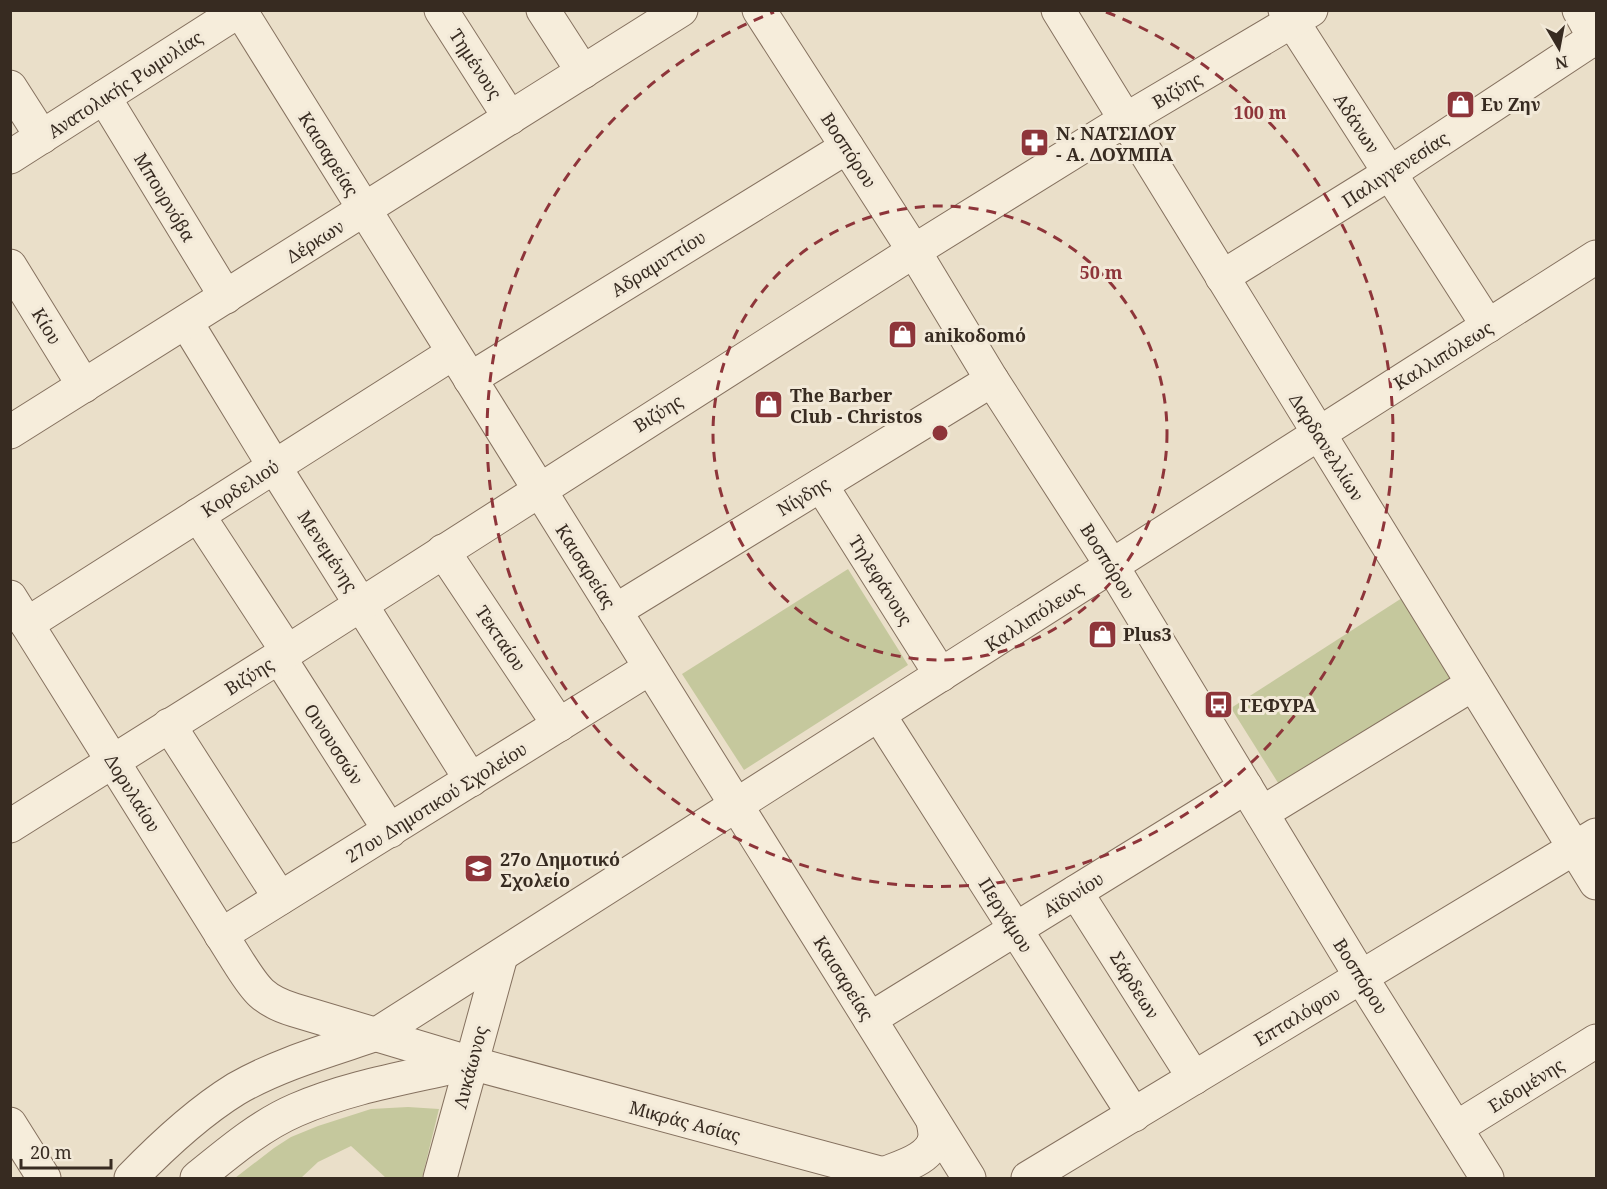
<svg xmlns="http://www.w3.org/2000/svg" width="1607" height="1189" font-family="'Noto Serif',serif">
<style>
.green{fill:#c5c89d}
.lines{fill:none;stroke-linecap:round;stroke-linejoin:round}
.minor-casing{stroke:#85715f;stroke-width:35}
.minor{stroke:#f6eddb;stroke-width:33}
.ring{fill:none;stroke:#8e353a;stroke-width:3;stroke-dasharray:10 8}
.labels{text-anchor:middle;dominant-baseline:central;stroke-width:6;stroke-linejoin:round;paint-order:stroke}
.street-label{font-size:18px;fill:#372b21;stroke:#f2e9d8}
.poi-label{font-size:18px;font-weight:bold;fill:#372b21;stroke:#f2e9d8;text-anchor:start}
.centre{fill:#8e353a;stroke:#f2e9d8;stroke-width:3}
.ring-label{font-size:18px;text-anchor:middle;font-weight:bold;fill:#8e353a;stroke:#f2e9d8;stroke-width:6;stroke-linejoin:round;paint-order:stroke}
</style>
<rect width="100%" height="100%" fill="#eadfc9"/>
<g class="green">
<path d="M848,569L908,665L744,770L682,674Z"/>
<path d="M1402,598L1454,679L1280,786L1231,708Z"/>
<path d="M408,1107L439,1109L422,1178H386L351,1146L318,1162L301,1178H235L274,1148L291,1137L318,1126L371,1109Z"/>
</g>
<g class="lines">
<defs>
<g id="minor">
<path d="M240,10L969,1178"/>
<path d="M441,10L510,118"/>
<path d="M543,10L583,72"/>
<path d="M759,10L914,251L992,380L1112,566L1361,977L1487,1178"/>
<path d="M1058,10L1596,883"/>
<path d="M1285,10L1488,326"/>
<path d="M1579,10L1596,41"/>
<path d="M10,87L42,137"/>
<path d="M104,97L226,297"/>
<path d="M10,157L240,10"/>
<path d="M10,266L84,386"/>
<path d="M1222,277L1390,173L1596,37"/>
<path d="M186,322L274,466L471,780"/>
<path d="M470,379L847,147"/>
<path d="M10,432L681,10"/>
<path d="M821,485L941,675"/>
<path d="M198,515L287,651"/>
<path d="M443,551L559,725"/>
<path d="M10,597L237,960C255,988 261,1000 294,1010L471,1063L898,1178"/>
<path d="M615,611L992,380"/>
<path d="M27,624L453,353"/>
<path d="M279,657L390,831"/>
<path d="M879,715L1134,1115"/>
<path d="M169,725L280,898"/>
<path d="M1262,813L1473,684"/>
<path d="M10,826L279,657L914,251L1125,120L1311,10"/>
<path d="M1076,892L1194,1078"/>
<path d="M221,935L650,668"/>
<path d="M870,1019L1246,787"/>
<path d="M10,1124L44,1178"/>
<path d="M1456,1128L1596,1041"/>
<path d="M883,1174C900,1167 933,1159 935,1136C935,1131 934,1126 933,1121"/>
<path d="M131,1178C163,1145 197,1113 236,1089C279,1064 330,1050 377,1034L1596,257"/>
<path d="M197,1178C228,1153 259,1126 296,1110C351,1086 412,1077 470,1063"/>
<path d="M440,1178L501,956"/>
<path d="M1028,1178L1596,835"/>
</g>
</defs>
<use href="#minor" class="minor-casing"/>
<use href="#minor" class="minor"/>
</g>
<g class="ring">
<circle cx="940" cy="433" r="227"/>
<path d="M1106 12A453 453 0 1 1 774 12"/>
</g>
<defs>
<symbol id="shop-square" viewBox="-11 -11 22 22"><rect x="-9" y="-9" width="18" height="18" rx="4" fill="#8e353a" stroke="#f2e9d8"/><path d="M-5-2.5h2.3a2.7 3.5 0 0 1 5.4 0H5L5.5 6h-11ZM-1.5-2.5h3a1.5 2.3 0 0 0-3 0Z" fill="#fff"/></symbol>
<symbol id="pharmacy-square" viewBox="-11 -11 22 22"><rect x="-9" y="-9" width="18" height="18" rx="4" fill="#8e353a" stroke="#f2e9d8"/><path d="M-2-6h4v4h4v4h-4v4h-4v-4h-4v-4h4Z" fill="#fff"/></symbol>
<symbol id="bus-square" viewBox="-11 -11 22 22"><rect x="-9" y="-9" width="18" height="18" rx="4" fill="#8e353a" stroke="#f2e9d8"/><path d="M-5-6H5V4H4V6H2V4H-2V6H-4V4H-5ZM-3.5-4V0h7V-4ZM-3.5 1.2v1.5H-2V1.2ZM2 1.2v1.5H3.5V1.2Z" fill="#fff"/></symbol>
<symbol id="school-square" viewBox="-11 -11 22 22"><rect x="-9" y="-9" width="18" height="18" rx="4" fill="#8e353a" stroke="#f2e9d8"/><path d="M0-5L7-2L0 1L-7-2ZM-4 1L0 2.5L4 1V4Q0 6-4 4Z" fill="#fff"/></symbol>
</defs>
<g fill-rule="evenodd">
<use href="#shop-square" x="1444" y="88" width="33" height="33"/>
<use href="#pharmacy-square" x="1018" y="126" width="33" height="33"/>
<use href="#shop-square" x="886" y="318" width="33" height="33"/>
<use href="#shop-square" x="752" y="388" width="33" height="33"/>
<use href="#shop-square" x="1086" y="618" width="33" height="33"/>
<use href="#bus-square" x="1202" y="688" width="33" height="33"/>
<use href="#school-square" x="462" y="852" width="33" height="33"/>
</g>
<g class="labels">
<g class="street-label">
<text transform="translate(476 64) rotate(57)">Τημένους</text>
<text transform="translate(125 84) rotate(-33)">Ανατολικής Ρωμυλίας</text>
<text transform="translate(1177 90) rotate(-30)">Βιζύης</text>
<text transform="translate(1357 123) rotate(57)">Αδάνων</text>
<text transform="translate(849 150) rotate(57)">Βοσπόρου</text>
<text transform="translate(329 154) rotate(58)">Καισαρείας</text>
<text transform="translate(1395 169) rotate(-33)">Παλιγγενεσίας</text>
<text transform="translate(165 197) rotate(59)">Μπουρνόβα</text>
<text transform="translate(315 241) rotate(-32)">Δέρκων</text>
<text transform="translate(658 263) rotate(-32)">Αδραμυττίου</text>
<text transform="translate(47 326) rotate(59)">Κίου</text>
<text transform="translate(1443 355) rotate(-32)">Καλλιπόλεως</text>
<text transform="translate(658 413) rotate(-32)">Βιζύης</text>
<text transform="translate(1327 447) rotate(58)">Δαρδανελλίων</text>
<text transform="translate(240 488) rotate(-33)">Κορδελιού</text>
<text transform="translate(803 496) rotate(-31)">Νίγδης</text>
<text transform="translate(328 551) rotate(57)">Μενεμένης</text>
<text transform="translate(1108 561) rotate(58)">Βοσπόρου</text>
<text transform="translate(586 566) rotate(58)">Καισαρείας</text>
<text transform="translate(881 580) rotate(58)">Τηλεφάνους</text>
<text transform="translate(1034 616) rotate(-33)">Καλλιπόλεως</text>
<text transform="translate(501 638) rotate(56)">Τεκταίου</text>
<text transform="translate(249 676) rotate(-32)">Βιζύης</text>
<text transform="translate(334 744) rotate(57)">Οινουσσών</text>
<text transform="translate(133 793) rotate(58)">Δορυλαίου</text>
<text transform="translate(436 802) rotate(-32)">27ου Δημοτικού Σχολείου</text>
<text transform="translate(1073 894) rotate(-32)">Αϊδινίου</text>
<text transform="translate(1006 915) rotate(58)">Περγάμου</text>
<text transform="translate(1361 976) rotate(58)">Βοσπόρου</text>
<text transform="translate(844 978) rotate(58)">Καισαρείας</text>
<text transform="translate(1135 985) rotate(58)">Σάρδεων</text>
<text transform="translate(1297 1016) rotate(-31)">Επταλόφου</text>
<text transform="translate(470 1067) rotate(-75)">Λυκάωνος</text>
<text transform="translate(1526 1085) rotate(-32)">Ειδομένης</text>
<text transform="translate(685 1121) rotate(15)">Μικράς Ασίας</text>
</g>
<g class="poi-label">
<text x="1481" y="104">Ευ Ζην</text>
<text x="1056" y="133">Ν. ΝΑΤΣΙΔΟΥ<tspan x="1056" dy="21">- Α. ΔΟΥΜΠΑ</tspan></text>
<text x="924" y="335">anikoδomό</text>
<text x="790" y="395">The Barber<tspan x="790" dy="21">Club - Christos</tspan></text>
<text x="1123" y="634">Plus3</text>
<text x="1240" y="705">ΓΕΦΥΡΑ</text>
<text x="500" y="859">27ο Δημοτικό<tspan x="500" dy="21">Σχολείο</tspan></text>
</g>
</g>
<circle cx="940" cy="433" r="9" class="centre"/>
<g class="ring-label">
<text x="1260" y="119">100 m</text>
<text x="1101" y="279">50 m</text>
</g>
<rect width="1607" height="1189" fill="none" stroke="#372b21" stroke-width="24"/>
<g transform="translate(1559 48) rotate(170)" stroke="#f2e9d8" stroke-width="4.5" paint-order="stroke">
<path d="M0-4.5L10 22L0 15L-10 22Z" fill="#372b21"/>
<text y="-9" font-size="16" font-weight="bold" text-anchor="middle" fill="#372b21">N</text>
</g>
<path d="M21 1159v9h90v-9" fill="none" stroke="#372b21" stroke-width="3"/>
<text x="30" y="1159" font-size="18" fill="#372b21" stroke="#f2e9d8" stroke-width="4.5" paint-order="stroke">20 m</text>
</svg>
